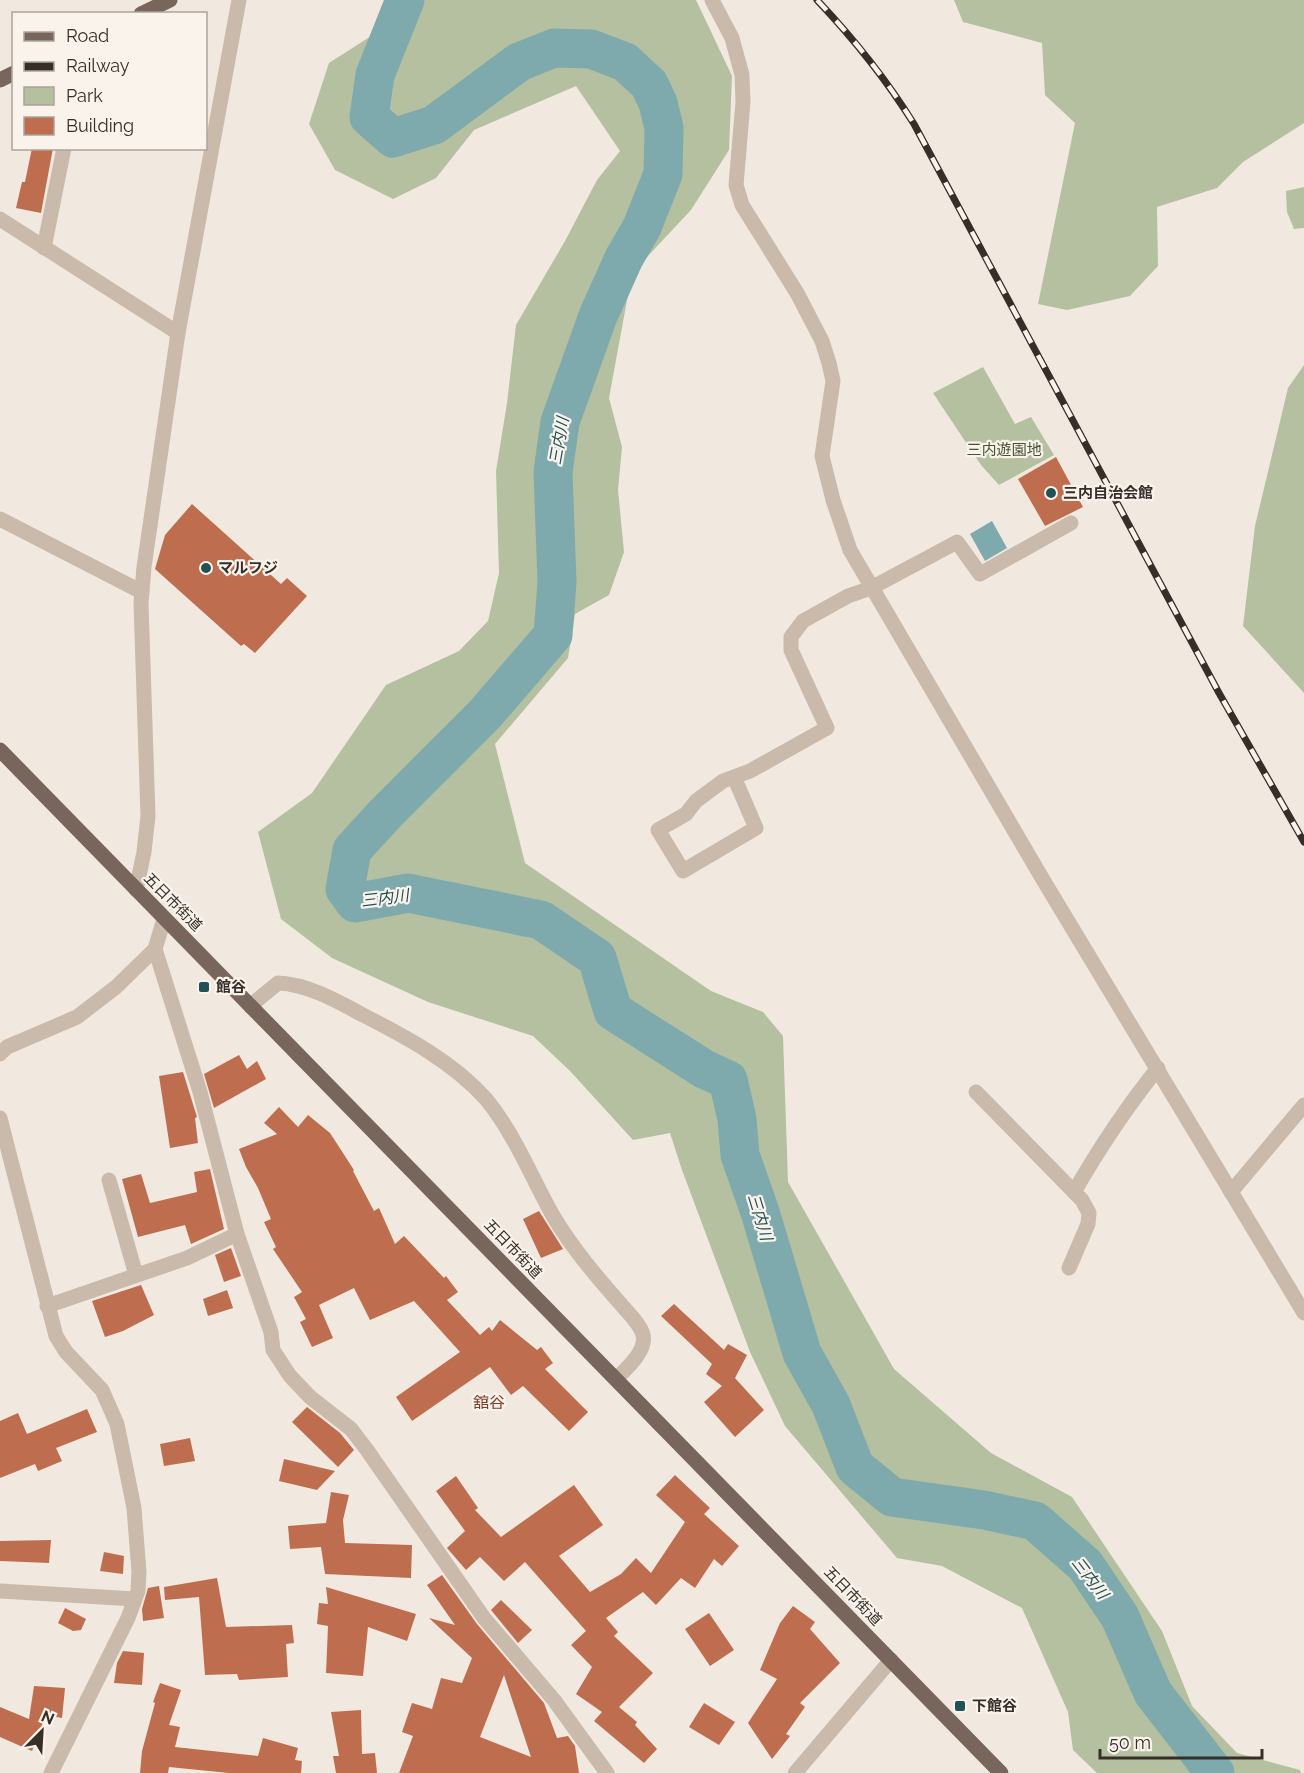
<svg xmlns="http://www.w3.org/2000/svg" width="1304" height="1773" font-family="Raleway,'Noto Sans JP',sans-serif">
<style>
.green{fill:#b4c09f}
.water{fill:#7faaad}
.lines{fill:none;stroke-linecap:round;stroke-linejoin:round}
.river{stroke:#7faaad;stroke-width:39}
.building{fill:#bf6d4f;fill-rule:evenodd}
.minor{stroke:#c9baab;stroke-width:15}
.primary{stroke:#78665c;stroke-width:15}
.rail-casing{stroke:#372e2a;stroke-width:7}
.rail{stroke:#f9f3eb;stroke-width:4.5;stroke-dasharray:14;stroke-linecap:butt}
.poi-dot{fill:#225156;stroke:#f9f3eb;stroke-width:2}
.labels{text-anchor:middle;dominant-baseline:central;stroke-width:4.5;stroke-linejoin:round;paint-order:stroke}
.park-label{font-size:15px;fill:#45542f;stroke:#f9f3eb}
.poi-label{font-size:15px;font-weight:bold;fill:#372e2a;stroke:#f9f3eb;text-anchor:start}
.street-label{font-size:15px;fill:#372e2a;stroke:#f9f3eb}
.water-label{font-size:16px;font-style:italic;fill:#225156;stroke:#f9f3eb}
.neighbourhood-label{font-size:16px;fill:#823f27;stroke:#f9f3eb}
</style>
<rect width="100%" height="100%" fill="#f1e9df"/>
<g class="green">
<path d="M385,0H696L732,76L729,150L691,210L632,273L609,398L622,447L618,490L624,552L609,595L575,614L568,658L495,744L525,863L711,991L763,1012L783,1036L788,1182L894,1369L991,1453L1072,1497L1162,1631L1192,1706L1237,1753L1300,1770L1301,1773H1097L1073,1750L1068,1712L1022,1608L942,1566L897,1558L785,1426L750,1352L682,1170L670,1133L633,1140L570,1071L533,1036L428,1002L332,958L281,919L258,832L312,793L386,685L459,651L488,621L499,573L496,471L507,403L516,325L565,241L597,180L620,151L576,86L474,130L436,178L393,199L335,170L309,124L329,63L379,31Z"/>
<path d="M954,0H1304V123L1243,162L1217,188L1157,207L1158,266L1130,296L1067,310L1038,304L1075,123L1045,95L1042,43L963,22Z"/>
<path d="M1304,187V228L1294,229L1287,212L1286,191Z"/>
<path d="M1304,365V693L1243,626L1255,526L1288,388Z"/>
<path d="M983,367L1015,424L1031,417L1054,455L999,485L981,465L933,393Z"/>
</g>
<path class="water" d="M992,521L1007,548L985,561L970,534Z"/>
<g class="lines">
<path class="river" d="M405,0L375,75L369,117L393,138L434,125L519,62L554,48L591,49L625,62L649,84L658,103L664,128L663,174L642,227L624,258L598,316L560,422L553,472L557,582L553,635L485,714L386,813L352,850L345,889L355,903L408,893L541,920L597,958L613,1011L704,1069L728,1080L737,1119L740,1155L760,1212L802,1353L831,1405L855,1467L892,1497L984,1510L1035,1521L1085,1565L1120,1617L1153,1693L1215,1773"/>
</g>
<g class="building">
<path d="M32,148H53L41,213L16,208L22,182H25Z"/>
<path d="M1056,457L1083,507L1045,526L1018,479Z"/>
<path d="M192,504L281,584L287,578L307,596L255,653L244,644L241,646L155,569L165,535Z"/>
<path d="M239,1055L247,1069L257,1061L266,1079L214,1108L204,1074Z"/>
<path d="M183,1072L197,1117L195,1118L198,1143L170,1148L159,1076Z"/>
<path d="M279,1107L298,1127L308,1115L330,1133L354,1170L353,1171L374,1211L379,1208L395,1244L404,1236L444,1278L446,1276L458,1292L447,1300L480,1335L489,1327L492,1331L500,1320L537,1350L541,1347L553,1363L545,1369L588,1412L569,1431L523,1386L511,1395L490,1367L412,1421L396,1397L460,1352L414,1301L370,1320L354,1288L319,1305L333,1338L312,1347L300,1322L306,1319L294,1297L302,1292L273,1249L276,1247L264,1222L271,1219L258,1188L246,1167L239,1149L277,1134L264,1123Z"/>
<path d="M210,1169L224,1229L191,1244L185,1225L138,1237L122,1179L141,1174L150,1203L197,1192L194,1172Z"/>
<path d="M539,1211L563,1249L541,1258L523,1219Z"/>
<path d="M231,1248L241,1276L224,1282L215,1255Z"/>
<path d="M141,1285L154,1315L123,1331L105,1337L92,1301Z"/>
<path d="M227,1290L233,1308L208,1316L203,1299Z"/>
<path d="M674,1304L724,1350L728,1344L747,1355L735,1378L764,1410L735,1437L704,1402L722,1386L706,1374L712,1364L661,1316Z"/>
<path d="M307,1407L340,1433L354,1450L338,1467L292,1422Z"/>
<path d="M87,1409L97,1432L56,1448L62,1461L38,1471L35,1464L0,1478V1421L18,1413L27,1434Z"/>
<path d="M190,1438L195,1461L164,1466L160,1444Z"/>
<path d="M284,1459L335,1471L317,1490L279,1481Z"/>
<path d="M675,1475L710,1508L704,1514L739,1546L722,1566L714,1559L695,1588L681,1578L656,1605L643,1592L606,1618L618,1632L614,1636L653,1673L619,1707L637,1722L635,1725L657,1749L644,1763L594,1721L602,1712L576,1694L592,1667L571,1645L586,1631L525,1562L504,1581L480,1557L466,1570L447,1548L465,1531L436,1491L456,1476L478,1508L475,1510L501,1537L574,1485L603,1525L559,1556L590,1592L621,1574L636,1558L651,1573L685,1522L656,1495Z"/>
<path d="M331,1492L349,1495L343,1520L345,1543L412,1545L411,1578L325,1574L321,1547L290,1549L288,1526L326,1523Z"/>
<path d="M51,1540L49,1563L0,1561V1541Z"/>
<path d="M104,1552L124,1556L123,1574L100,1571Z"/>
<path d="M442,1575L477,1624L544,1703L557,1738L568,1736L575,1746L579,1773H399L413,1736L402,1732L412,1703L432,1709L441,1678L462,1683L472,1658L429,1618L455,1625L427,1585ZM504,1675L531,1757L480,1737Z"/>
<path d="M217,1578L226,1627L292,1625L294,1643L286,1644L288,1677L239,1680L237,1674L205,1675L199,1597L165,1600L164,1587Z"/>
<path d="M159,1586L164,1618L143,1621L142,1609L148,1588Z"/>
<path d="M326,1587L416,1614L407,1641L368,1627L363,1676L326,1673L328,1626L317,1624L319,1603L328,1604Z"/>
<path d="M501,1600L532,1630L518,1643L491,1610Z"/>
<path d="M793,1606L815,1622L810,1629L840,1663L800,1703L805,1707L786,1734L790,1736L772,1759L748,1723L777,1679L760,1670L780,1623Z"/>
<path d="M65,1608L86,1619L81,1630L73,1631L58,1623Z"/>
<path d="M709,1613L734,1650L710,1666L685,1629Z"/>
<path d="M123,1651L144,1653L142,1685L114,1683L117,1663Z"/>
<path d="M160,1683L181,1690L169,1725L180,1727L175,1747L258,1756L263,1738L298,1748L295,1760L302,1761L301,1773H229L169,1767L168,1773H140L142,1751L155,1703L153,1702Z"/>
<path d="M34,1686L65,1688L62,1718L46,1715L32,1751L0,1737V1707L29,1719Z"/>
<path d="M704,1703L735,1722L719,1745L689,1727Z"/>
<path d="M361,1710L362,1754L375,1753L377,1773H336L333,1756H339L331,1712Z"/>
</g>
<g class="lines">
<g class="minor">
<path d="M712,0L732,38L742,75L743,102L736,185L742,205L797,293L822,341L829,363L833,381L822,456L833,500L850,550L1045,883L1304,1313"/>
<path d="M0,219L178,333"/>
<path d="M44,248L64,148"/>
<path d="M0,519L142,592"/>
<path d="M734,777L756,828L683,871L658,830L686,814L696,801L723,781L750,771L827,728L791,650V637L803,621L848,596L871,588L957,542L980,574L1071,523"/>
<path d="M136,890L144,852L148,816L141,603L144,567L178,333L239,0"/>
<path d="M155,949L200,1092L237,1234L271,1332L273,1350L290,1376L310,1397L351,1429L367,1450L484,1618L554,1700L607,1773"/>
<path d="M250,1006L278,983C307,984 337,1001 363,1015C406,1037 453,1062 486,1099C514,1133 531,1176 552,1214C574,1252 604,1285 633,1318C637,1323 642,1329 643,1335C647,1351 626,1369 616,1379"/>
<path d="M0,1054L7,1047L77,1017L116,987L155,949L164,919"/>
<path d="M976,1092L1082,1200L1089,1213L1088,1224L1069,1268"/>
<path d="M0,1118L56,1336L66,1352L102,1390L117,1424L134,1508L139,1572L138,1591L128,1618L51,1773"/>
<path d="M109,1180L136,1275"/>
<path d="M1074,1192C1100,1147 1125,1109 1158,1068"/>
<path d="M1231,1192L1304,1105"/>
<path d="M47,1306L187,1258L237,1234"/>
<path d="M0,1591L135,1599"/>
<path d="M795,1773L891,1660"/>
</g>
<g class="primary">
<path d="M141,14L170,0"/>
<path d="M0,80L14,73"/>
<path d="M0,750L1001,1773"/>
</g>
<defs>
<path id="rail" d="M817,0C854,39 886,79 914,124L1219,693L1304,842"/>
</defs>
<use href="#rail" class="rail-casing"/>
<use href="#rail" class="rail"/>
</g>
<g class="poi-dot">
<circle cx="1051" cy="493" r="6"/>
<circle cx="206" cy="568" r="6"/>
<rect x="198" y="981" width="12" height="12" rx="3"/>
<rect x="954" y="1700" width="12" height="12" rx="3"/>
</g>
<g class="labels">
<g class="park-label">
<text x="1004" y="450">三内遊園地</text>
</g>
<g class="poi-label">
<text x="1063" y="493">三内自治会館</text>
<text x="218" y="568">マルフジ</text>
<text x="216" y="987">館谷</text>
<text x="972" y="1706">下館谷</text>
</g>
<g class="street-label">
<text transform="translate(173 902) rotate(45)">五日市街道</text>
<text transform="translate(513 1249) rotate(46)">五日市街道</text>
<text transform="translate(853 1596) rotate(46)">五日市街道</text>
</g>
<g class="water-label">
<text transform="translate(559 441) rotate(-80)">三内川</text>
<text transform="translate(385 898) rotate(-7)">三内川</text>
<text transform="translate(760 1217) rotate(73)">三内川</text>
<text transform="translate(1090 1578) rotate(52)">三内川</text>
</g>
<g class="neighbourhood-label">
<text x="489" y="1402">舘谷</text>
</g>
</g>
<rect x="12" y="12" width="195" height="138" fill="#f9f3eb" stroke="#aba49e" stroke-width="1.5"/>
<rect x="24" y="32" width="30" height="9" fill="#78665c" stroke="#aba49e" stroke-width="1.5"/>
<text x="66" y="42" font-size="18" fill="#372e2a">Road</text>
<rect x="24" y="62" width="30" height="9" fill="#372e2a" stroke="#aba49e" stroke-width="1.5"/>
<text x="66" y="72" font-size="18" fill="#372e2a">Railway</text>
<rect x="24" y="87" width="30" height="18" fill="#b4c09f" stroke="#aba49e" stroke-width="1.5"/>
<text x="66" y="102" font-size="18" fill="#372e2a">Park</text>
<rect x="24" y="117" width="30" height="18" fill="#bf6d4f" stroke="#aba49e" stroke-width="1.5"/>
<text x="66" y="132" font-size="18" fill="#372e2a">Building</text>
<g transform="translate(42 1731) rotate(24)" stroke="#f9f3eb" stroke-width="4.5" paint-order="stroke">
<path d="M0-4.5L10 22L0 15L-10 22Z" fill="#372e2a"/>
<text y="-9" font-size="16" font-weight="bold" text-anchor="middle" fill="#372e2a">N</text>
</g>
<path d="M1100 1749v9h162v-9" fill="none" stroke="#372e2a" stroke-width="3"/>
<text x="1109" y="1749" font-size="18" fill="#372e2a" stroke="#f9f3eb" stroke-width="4.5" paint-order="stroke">50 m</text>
</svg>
